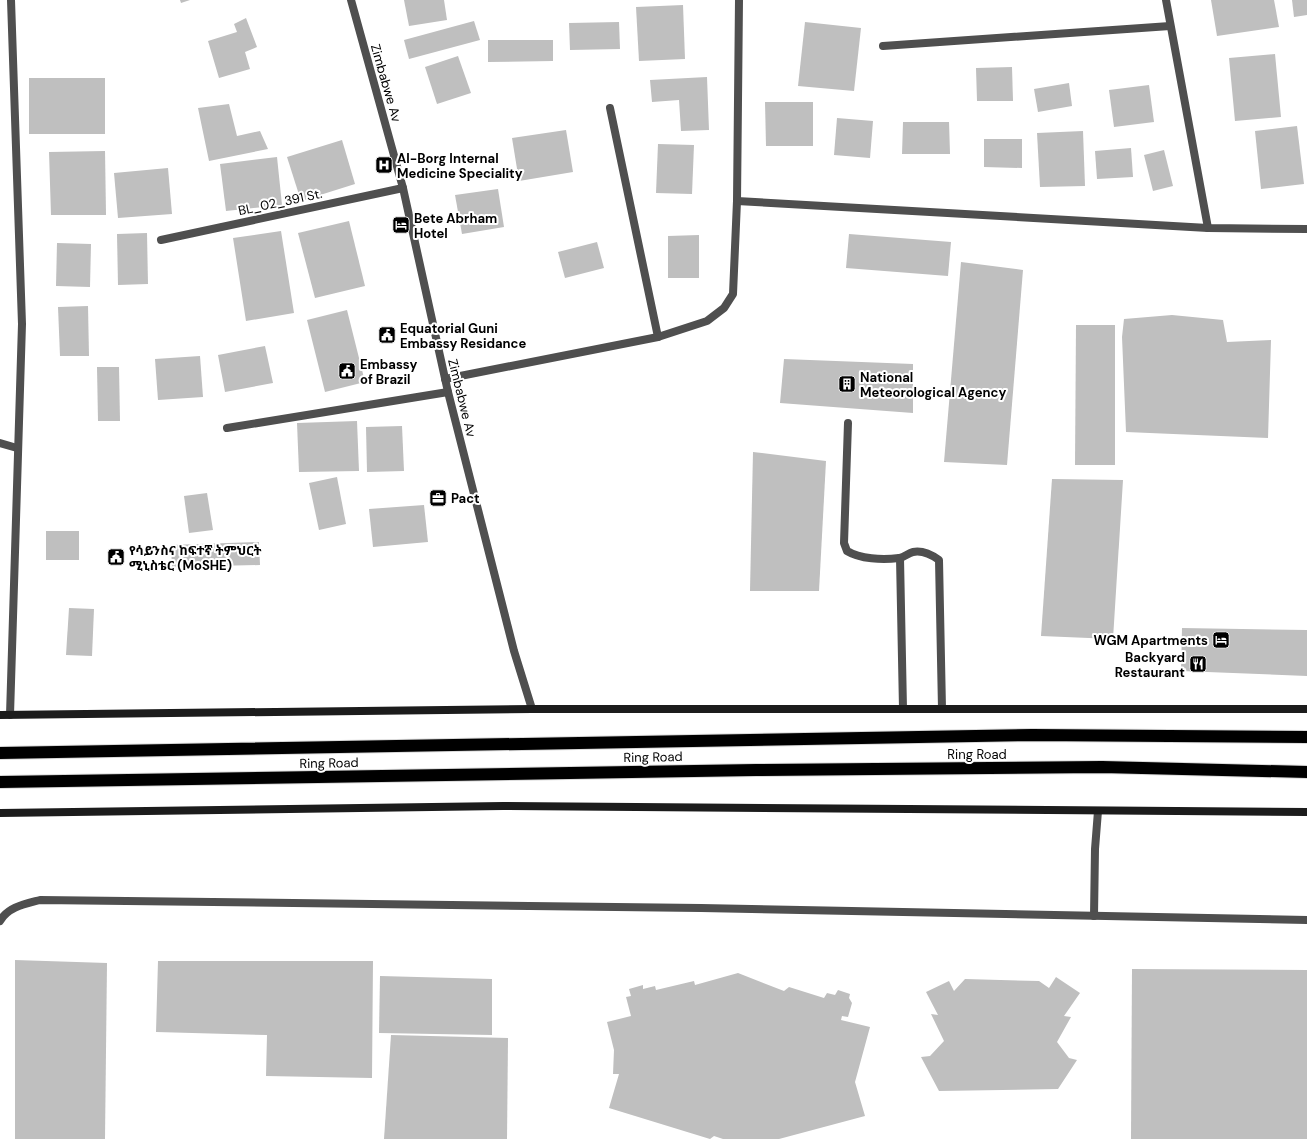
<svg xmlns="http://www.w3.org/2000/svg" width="1307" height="1139" font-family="'DM Sans','Noto Sans Ethiopic',sans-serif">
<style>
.building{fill:#bfbfbf}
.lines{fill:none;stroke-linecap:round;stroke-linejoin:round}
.highway-casing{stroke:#dbdbdb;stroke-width:14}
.lane{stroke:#4f4f4f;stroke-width:8}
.street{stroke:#4f4f4f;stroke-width:8}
.secondary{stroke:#1c1c1c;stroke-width:8}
.highway{stroke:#000;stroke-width:12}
.labels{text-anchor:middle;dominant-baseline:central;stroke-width:4;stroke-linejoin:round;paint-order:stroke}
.street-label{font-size:13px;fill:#000;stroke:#fff}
.poi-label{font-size:13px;font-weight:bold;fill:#000;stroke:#fff;text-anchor:start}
</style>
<rect width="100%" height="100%" fill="#fff"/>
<g class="building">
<path d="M180,0H190L181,3Z"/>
<path d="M404,0H444L447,20L409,26Z"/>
<path d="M1211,0H1274L1279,27L1217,36Z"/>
<path d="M1292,0H1307V15L1294,17Z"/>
<path d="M683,5L685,59L639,61L636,7Z"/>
<path d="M246,18L257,47L245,52L250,69L219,78L208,41L237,32L234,24Z"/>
<path d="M474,21L480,40L409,59L404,40Z"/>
<path d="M619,22L620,49L570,50L569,23Z"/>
<path d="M805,22L861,28L854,91L798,86Z"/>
<path d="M488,40H553V61L488,62Z"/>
<path d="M1275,54L1281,117L1235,121L1229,58Z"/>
<path d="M458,56L471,93L437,104L425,67Z"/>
<path d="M1012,67L1013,101H977L976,68Z"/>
<path d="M707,77L709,130L681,131L679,100L652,102L650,80Z"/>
<rect x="29" y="78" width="76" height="56"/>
<path d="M1069,83L1072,106L1038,112L1034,89Z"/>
<path d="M1149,85L1154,122L1114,127L1109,90Z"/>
<path d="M765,102H813V146H766Z"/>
<path d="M229,104L237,136L260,131L268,149L209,161L198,108Z"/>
<path d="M837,118L873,121L870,158L834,155Z"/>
<path d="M903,122H949L950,154H902Z"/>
<path d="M1297,126L1304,184L1261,189L1255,131Z"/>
<path d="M566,130L573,172L519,181L512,138Z"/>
<path d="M1083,131L1085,186L1040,187L1037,133Z"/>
<path d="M984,139H1022V168L984,167Z"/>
<path d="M342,140L355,184L301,201L287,157Z"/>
<path d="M658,144L694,145L692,194L656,193Z"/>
<path d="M1131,148L1133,177L1097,179L1095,151Z"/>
<path d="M1164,150L1173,186L1153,191L1144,155Z"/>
<path d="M105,151L106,215H51L49,152Z"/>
<path d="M277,157L282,205L226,211L220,164Z"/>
<path d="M168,168L172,214L118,218L114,173Z"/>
<path d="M498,189L504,227L462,234L455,195Z"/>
<path d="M349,221L365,286L315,298L298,233Z"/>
<path d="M281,231L294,313L246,321L233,238Z"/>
<path d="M147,233L148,284L118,285L117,234Z"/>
<path d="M849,234L951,242L948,276L846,268Z"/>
<path d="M699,235V278H668V236Z"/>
<path d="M597,242L604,268L565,278L558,252Z"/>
<path d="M57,243L91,244L90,287L56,286Z"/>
<path d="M961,262L1023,270L1007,465L944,462Z"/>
<path d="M88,306L89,356H60L58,307Z"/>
<path d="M347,310L365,382L325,392L307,320Z"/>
<path d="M1172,315L1223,320L1227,342L1271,340L1268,438L1126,432L1122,337L1124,319Z"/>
<path d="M1076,325H1115V465H1075Z"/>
<path d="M265,346L273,383L225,392L218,355Z"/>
<path d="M200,356L203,397L158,400L155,359Z"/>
<path d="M784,359L913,364V413L780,403Z"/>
<path d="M97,367H119L120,421H98Z"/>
<path d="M357,421L359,471L299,472L297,423Z"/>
<path d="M402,426L404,471L367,472L366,427Z"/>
<path d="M753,452L826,461L819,591H750Z"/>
<path d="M337,477L346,524L319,530L309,483Z"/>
<path d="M1052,479L1123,480L1113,639L1041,636Z"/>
<path d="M207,493L213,530L189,533L184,496Z"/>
<path d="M424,505L428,542L373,547L369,509Z"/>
<rect x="46" y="531" width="33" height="29"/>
<path d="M259,542L260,565L172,567L171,545Z"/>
<path d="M69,608L94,609L92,656L66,655Z"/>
<path d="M1182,628L1307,630V676L1181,671Z"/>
<path d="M15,960L107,963L105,1139H15Z"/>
<path d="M158,961H373L372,1078L266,1076L267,1035L156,1032Z"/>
<path d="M1132,969L1307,970V1139H1131Z"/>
<path d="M738,973L784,991L789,987L824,998L827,993L835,995L838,990L850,994L849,998L852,1003L848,1017L842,1016L841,1020L870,1027L855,1082L865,1116L779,1139H723L714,1136L710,1139L609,1108L619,1074H613L614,1050L607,1022L631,1016L626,997L631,996L629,989L643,985V989L655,986L656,990L694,981L695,985Z"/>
<path d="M380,976L492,979V1035L379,1033Z"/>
<path d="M1056,977L1080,993L1064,1016L1071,1017L1057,1042L1069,1058L1077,1060L1058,1089L939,1091L921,1057L930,1056L944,1041L931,1014L938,1015L926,992L949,981L954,991L965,979L1039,981L1049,988Z"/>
<path d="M391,1035L508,1038L507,1139H384Z"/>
</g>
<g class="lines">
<defs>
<g id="highway">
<path d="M0,753L1032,735L1307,737"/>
<path d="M0,782L756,770L1102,767L1307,772"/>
</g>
</defs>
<use href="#highway" class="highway-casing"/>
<g class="lane">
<path d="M848,423L844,543L847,551C860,559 882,560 899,558C904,558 908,553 913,552C923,550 932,555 939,560L942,709"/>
<path d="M900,558L903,709"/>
<path d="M1094,916L1095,849L1098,811"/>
<path d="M0,921C8,907 25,904 40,900L701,908L1307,920"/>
</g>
<g class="street">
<path d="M351,0L403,188L448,392L514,651L532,709"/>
<path d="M1166,0L1208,228"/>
<path d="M883,46L1170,26"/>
<path d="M610,108L658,337"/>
<path d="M737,201L1208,228L1307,229"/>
<path d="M161,240L403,188"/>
<path d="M445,379L658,337L707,321L724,308L733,294L737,201L739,0"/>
<path d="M227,428L448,392"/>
<path d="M0,443L17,448"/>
<path d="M10,715L22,324L11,0"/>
</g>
<g class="secondary">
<path d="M0,715L532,709H1307"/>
<path d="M0,813L503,806L1307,812"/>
</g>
<use href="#highway" class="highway"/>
</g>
<defs>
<symbol id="hospital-square" viewBox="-11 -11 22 22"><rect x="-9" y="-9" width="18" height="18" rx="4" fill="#000" stroke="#fff"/><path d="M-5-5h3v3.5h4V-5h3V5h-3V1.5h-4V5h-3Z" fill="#fff"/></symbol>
<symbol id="hotel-square" viewBox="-11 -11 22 22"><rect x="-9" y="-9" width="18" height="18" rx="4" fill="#000" stroke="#fff"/><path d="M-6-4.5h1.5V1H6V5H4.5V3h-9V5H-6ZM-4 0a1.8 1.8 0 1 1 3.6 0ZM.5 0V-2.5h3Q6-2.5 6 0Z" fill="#fff"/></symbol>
<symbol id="civic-square" viewBox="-11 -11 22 22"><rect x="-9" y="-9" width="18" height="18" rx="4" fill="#000" stroke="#fff"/><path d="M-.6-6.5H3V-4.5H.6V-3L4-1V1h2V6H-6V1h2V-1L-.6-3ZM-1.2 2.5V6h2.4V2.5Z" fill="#fff"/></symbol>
<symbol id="building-square" viewBox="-11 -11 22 22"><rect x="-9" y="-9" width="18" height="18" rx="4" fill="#000" stroke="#fff"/><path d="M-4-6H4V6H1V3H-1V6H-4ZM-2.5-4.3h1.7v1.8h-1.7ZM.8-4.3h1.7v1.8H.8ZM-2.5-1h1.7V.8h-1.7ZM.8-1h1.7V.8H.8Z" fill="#fff"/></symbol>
<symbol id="office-square" viewBox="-11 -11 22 22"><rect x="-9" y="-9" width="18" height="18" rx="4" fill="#000" stroke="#fff"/><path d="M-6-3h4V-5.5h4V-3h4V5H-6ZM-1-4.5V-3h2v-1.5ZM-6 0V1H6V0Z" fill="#fff"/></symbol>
<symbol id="restaurant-square" viewBox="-11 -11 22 22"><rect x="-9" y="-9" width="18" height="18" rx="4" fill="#000" stroke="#fff"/><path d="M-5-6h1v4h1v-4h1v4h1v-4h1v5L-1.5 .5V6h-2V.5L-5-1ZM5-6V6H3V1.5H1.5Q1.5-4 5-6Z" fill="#fff"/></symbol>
</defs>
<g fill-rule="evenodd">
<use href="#hospital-square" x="374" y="155" width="20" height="20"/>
<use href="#hotel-square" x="391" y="215" width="20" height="20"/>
<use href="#civic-square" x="377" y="325" width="20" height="20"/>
<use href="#civic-square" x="337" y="361" width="20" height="20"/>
<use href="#building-square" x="837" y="374" width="20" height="20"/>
<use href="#office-square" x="428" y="488" width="20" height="20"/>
<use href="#civic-square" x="106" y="547" width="20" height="20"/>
<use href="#hotel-square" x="1211" y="630" width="20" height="20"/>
<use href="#restaurant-square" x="1188" y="654" width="20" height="20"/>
</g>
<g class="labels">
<g class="street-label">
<text transform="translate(386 83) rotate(74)">Zimbabwe Av</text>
<text transform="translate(280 202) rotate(-12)">BL_02_391 St.</text>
<text transform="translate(462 398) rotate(76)">Zimbabwe Av</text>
<text x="977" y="754">Ring Road</text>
<text transform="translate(653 757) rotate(-1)">Ring Road</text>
<text transform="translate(329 763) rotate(-1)">Ring Road</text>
</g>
<g class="poi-label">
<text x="397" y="158">Al-Borg Internal<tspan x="397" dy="15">Medicine Speciality</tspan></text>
<text x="414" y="218">Bete Abrham<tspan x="414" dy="15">Hotel</tspan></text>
<text x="400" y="328">Equatorial Guni<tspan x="400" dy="15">Embassy Residance</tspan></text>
<text x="360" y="364">Embassy<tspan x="360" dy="15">of Brazil</tspan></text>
<text x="860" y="377">National<tspan x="860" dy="15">Meteorological Agency</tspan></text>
<text x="451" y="498">Pact</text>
<text x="129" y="550">የሳይንስና ከፍተኛ ትምህርት<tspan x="129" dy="15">ሚኒስቴር (MoSHE)</tspan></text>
<text x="1208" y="640" text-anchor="end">WGM Apartments</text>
<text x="1185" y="657" text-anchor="end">Backyard<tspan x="1185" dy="15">Restaurant</tspan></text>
</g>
</g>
</svg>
